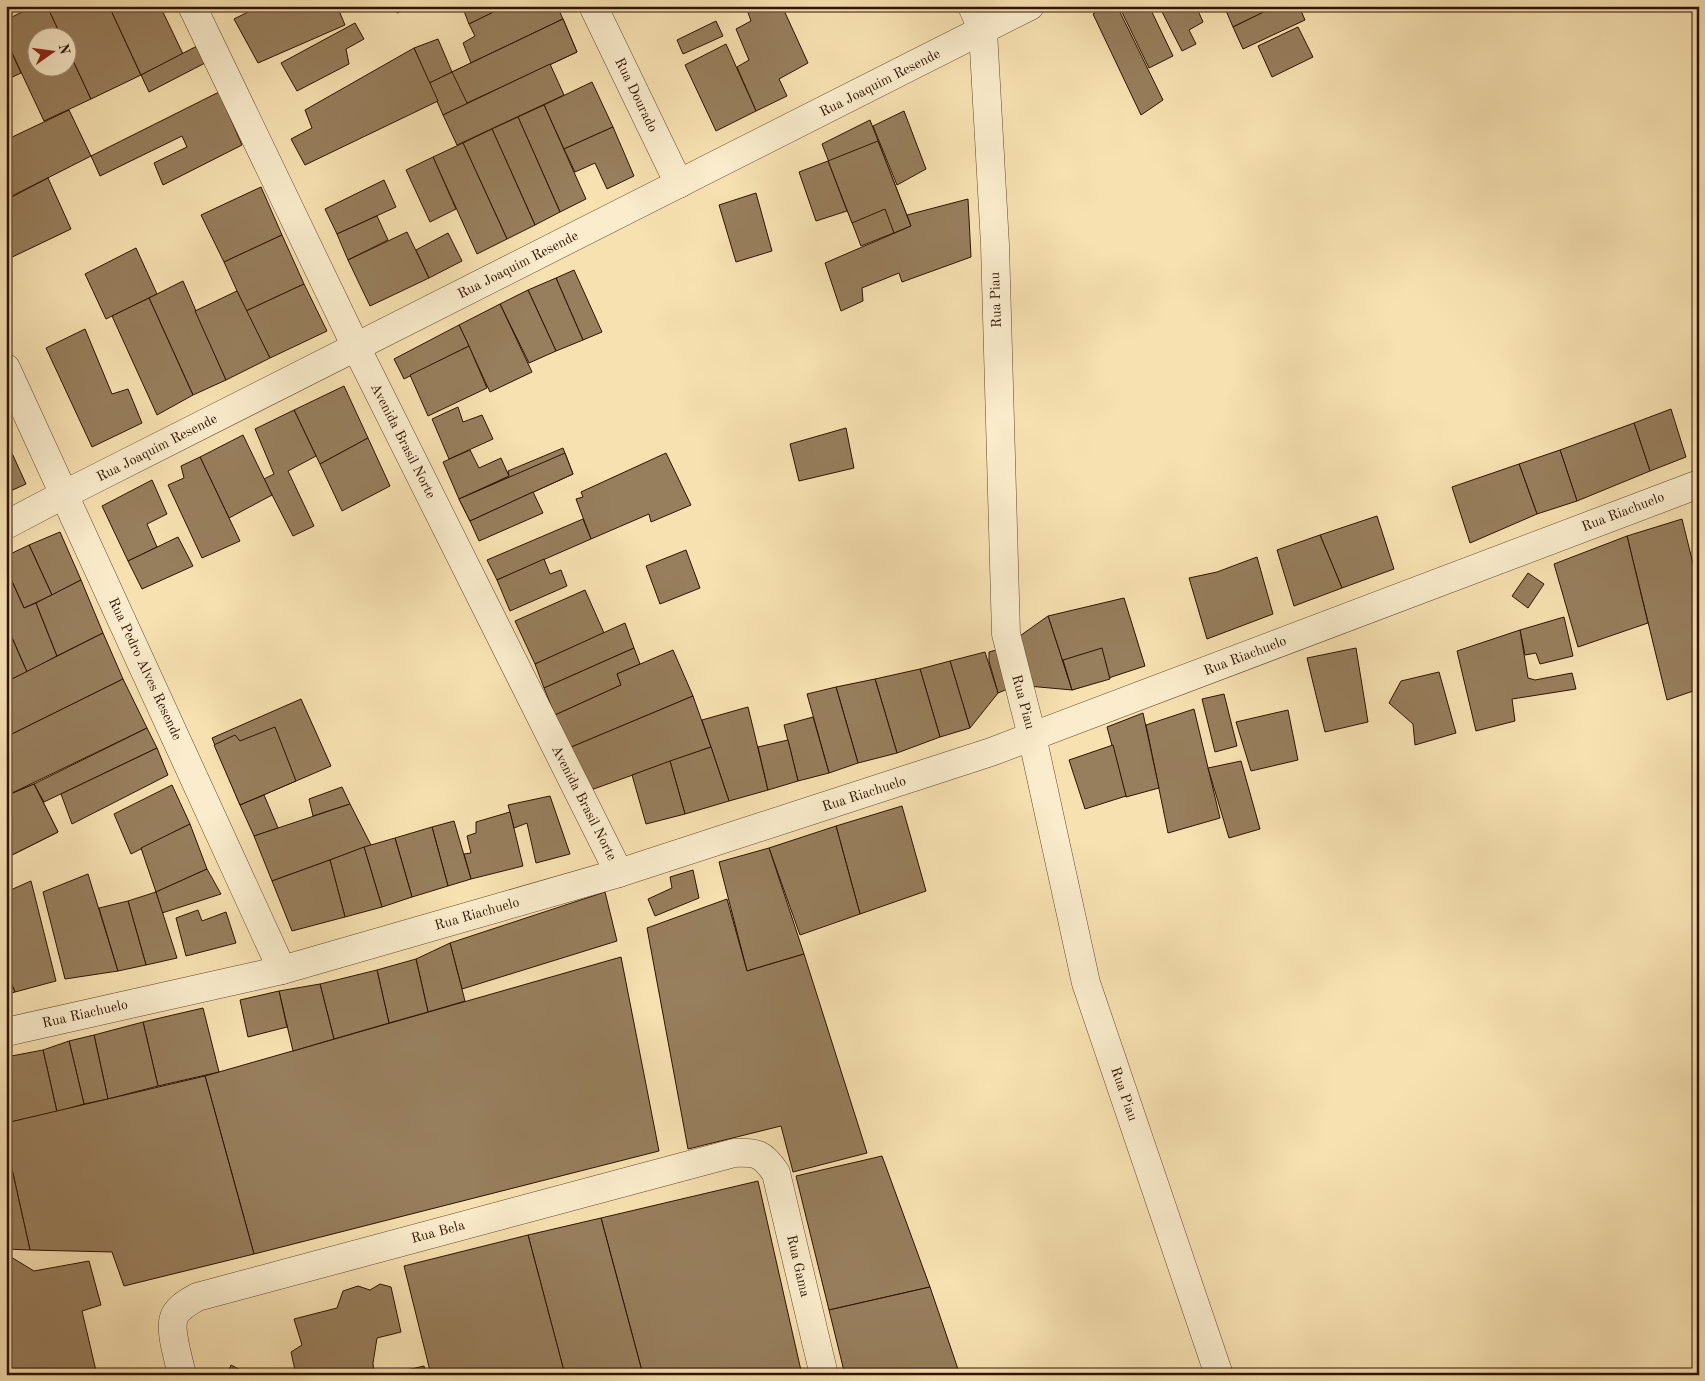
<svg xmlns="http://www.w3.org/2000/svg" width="1705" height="1381" font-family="'Old Standard TT',serif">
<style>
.building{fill:#977e5c;stroke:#2e1200}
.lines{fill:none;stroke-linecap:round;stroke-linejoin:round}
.minor-casing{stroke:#60462c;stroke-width:29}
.minor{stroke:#faeccc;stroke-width:28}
.labels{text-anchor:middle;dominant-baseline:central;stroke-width:4;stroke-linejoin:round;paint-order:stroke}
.street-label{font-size:14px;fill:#2e1200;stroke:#faeccc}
</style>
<rect width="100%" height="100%" fill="#f7e1b1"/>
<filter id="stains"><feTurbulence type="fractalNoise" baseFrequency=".004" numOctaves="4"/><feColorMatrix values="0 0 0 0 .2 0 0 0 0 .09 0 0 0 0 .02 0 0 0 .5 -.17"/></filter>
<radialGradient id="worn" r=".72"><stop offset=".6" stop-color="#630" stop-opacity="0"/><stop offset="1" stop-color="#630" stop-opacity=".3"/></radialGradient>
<g class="building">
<path d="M34,6H47L62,38H38V68H68V50L91,99L44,121L6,40V20Z"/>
<path d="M47,6H109L141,75L91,99L68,50V38H62Z"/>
<path d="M109,6H160L183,54L141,75Z"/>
<path d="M260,6H337L345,25L258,63L234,19Z"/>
<path d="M394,6H415L397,13Z"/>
<path d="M462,6H506L469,24Z"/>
<path d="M506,6H557L563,19L471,63L463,43L475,36L469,24Z"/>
<path d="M765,6L767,10L774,6H782L808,63L779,79L787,96L756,111L737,67L749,60L736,29L751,21L746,7Z"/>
<path d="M1104,6H1117L1163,100L1141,115L1093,14Z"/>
<path d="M1119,6H1149L1173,56L1149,68Z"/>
<path d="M1159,6H1196L1203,22L1189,30L1196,44L1182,51Z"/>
<path d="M1224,6H1276L1233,27Z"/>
<path d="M1276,6H1299L1305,20L1243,49L1233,27Z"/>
<path d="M563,19L577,52L443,115L429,83Z"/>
<path d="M563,19L577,52L467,103L452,72Z"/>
<path d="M716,21L723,36L683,54L677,40Z"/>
<path d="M355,23L364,39L346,49L349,64L297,91L281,63Z"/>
<path d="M1298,27L1313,57L1272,77L1258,46Z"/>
<path d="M438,39L452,72L429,83L414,48Z"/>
<path d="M6,40L21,73L6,80Z"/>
<path d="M726,44L756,111L716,131L685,65Z"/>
<path d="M197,46L205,63L149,92L141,75Z"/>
<path d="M414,48L438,101L305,165L291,139L312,128L305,110Z"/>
<path d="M550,64L564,95L457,145L443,115Z"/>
<path d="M592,82L613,127L564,149L544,105Z"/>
<path d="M219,92L242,145L163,185L154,163L187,147L182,136L100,176L91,156Z"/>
<path d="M544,105L586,199L560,212L518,117Z"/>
<path d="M69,110L91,156L6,199V140Z"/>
<path d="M904,111L926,169L897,185L873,126Z"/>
<path d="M518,117L560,212L535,225L492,129Z"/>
<path d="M870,120L911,226L861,246L822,144Z"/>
<path d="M613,127L634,176L607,189L595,163L575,172L564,149Z"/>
<path d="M492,129L535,225L507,239L463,143Z"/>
<path d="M878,141L911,226L894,233L885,209L852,223L828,161Z"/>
<path d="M463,143L507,239L477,254L433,157Z"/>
<path d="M433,157L456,209L430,222L406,170Z"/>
<path d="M828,161L847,211L816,221L799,172Z"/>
<path d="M48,178L71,229L6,260V200Z"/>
<path d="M384,180L396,207L337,234L325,209Z"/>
<path d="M261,187L282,235L224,262L201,215Z"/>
<path d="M756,193L772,251L736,262L719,205Z"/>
<path d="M968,199L971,257L902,282L899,273L862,288L863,301L841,311L825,263L911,226L907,215Z"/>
<path d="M377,216L388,240L348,260L337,234Z"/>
<path d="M407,232L429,278L370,306L348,260Z"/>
<path d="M448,233L462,261L429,278L416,250Z"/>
<path d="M282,235L304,284L246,311L224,262Z"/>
<path d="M136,248L157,294L106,319L85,274Z"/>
<path d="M574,270L602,332L583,340L556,278Z"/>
<path d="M556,278L583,340L556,351L528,290Z"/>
<path d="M183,281L226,380L193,395L149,298Z"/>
<path d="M304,284L327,331L270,358L246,311Z"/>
<path d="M528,290L556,351L529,363L500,304Z"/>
<path d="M237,291L270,358L226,380L195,311Z"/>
<path d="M149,298L193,395L157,415L112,316Z"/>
<path d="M500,304L532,372L490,392L459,325Z"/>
<path d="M459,325L469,346L404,379L394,359Z"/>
<path d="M85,329L112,394L128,389L142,423L92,447L46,348Z"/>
<path d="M469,346L487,388L428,416L410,375Z"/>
<path d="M344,386L368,438L320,464L294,410Z"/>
<path d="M458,407L463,422L482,415L493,439L449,459L432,419Z"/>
<path d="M1671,409L1686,457L1650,471L1634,423Z"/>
<path d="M294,410L316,456L288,471L314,526L293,536L264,479L274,474L255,429Z"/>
<path d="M1634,423L1650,471L1577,501L1560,450Z"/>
<path d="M846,428L854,468L799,481L790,444Z"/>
<path d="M243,435L272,495L229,518L200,457Z"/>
<path d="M368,438L390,486L342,511L320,464Z"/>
<path d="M6,440L26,484L6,493Z"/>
<path d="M563,448L573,474L470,521L459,499L509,476L508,471Z"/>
<path d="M470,450L479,468L501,458L509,476L459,499L443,462Z"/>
<path d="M1560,450L1577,501L1537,514L1519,464Z"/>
<path d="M565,453L573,474L470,521L459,499Z"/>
<path d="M666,453L691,505L651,522L649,514L591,539L576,499L583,497L581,492Z"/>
<path d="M200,457L240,541L202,558L168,485L184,478L181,466Z"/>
<path d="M1519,464L1537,514L1470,543L1452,487Z"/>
<path d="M152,480L167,514L147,524L157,547L128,561L102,506Z"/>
<path d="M533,492L543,513L479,541L470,521Z"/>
<path d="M1377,516L1394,569L1342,588L1320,535Z"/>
<path d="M583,519L591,539L497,580L487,560Z"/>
<path d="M1682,519L1699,588V689L1667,700L1627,536Z"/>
<path d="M60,532L81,580L52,595L29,545Z"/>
<path d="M1320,535L1342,588L1294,606L1277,550Z"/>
<path d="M1627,536L1648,623L1578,647L1554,564Z"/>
<path d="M178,537L193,566L142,589L128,561Z"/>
<path d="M29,545L52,595L24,608L6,568V556Z"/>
<path d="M686,550L700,588L660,604L646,566Z"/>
<path d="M1257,557L1273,614L1207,639L1189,578L1217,572Z"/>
<path d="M544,559L550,574L561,570L567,586L510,611L497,580Z"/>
<path d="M6,568L24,608L36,603L57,656L27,672L6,624Z"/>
<path d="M1528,573L1544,584L1528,608L1512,596Z"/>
<path d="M81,580L103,633L57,656L36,603Z"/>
<path d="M585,590L604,633L535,664L515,621Z"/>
<path d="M1124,598L1145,666L1072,690L1048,616Z"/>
<path d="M1048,616L1072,690L1017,685L1003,648Z"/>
<path d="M1564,617L1573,656L1540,664L1536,653L1525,655L1520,630Z"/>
<path d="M625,623L634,648L544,688L535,664Z"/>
<path d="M6,624L27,672L6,682Z"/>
<path d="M1520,630L1528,678L1535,680L1572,673L1576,689L1512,699L1515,721L1476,731L1457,651Z"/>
<path d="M103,633L123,679L6,737V682Z"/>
<path d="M634,648L640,664L617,674L621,685L555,715L544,688Z"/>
<path d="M1003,648L1017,685L998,693L989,661V652Z"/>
<path d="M1102,648L1110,679L1072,690L1063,660Z"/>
<path d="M1356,648L1368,722L1325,732L1307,658Z"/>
<path d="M673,650L693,696L569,748L555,715L621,685L617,674Z"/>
<path d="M985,652L998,693L970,728L950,661Z"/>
<path d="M950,661L970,728L940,737L920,669Z"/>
<path d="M920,669L940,737L897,753L875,679Z"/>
<path d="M1439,672L1456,733L1415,745L1413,724L1389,703L1401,681Z"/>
<path d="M123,679L147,728L10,794L6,785V737Z"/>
<path d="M875,679L897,753L858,763L836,687Z"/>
<path d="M836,687L858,763L829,773L807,694Z"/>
<path d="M1224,694L1237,746L1215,752L1202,699Z"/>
<path d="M693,696L711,747L588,791L569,748Z"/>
<path d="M301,699L331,766L240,805L212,738Z"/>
<path d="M748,707L768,790L729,801L702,720Z"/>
<path d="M1194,709L1220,818L1168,833L1146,725Z"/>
<path d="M1288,710L1298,760L1251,771L1236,722Z"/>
<path d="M1143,713L1159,788L1126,797L1107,727Z"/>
<path d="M813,717L829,773L798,781L784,725Z"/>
<path d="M275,727L296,781L240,805L214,745L235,735L240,741Z"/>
<path d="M147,728L157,748L44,802L34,784Z"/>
<path d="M788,740L798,781L768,790L758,747Z"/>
<path d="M1113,745L1126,796L1085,809L1069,760Z"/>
<path d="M711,747L729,801L685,814L670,761Z"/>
<path d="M157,748L168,775L72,824L61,794Z"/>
<path d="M670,761L685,814L646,824L632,775Z"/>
<path d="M1241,761L1260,829L1229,838L1208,768Z"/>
<path d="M34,784L58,832L6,858V786L10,794Z"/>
<path d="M34,784L58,832L6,858V796Z"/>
<path d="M172,785L190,824L131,854L114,814Z"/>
<path d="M342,787L350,804L313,816L309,799Z"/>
<path d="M264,795L278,828L254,836L240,805Z"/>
<path d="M550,796L570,854L536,863L527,823L514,828L508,805Z"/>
<path d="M350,804L371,845L272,881L254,836Z"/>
<path d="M902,806L926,891L860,914L836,826Z"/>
<path d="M510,812L523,866L471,879L464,854L471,853L467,836L476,833V822Z"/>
<path d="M454,821L471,879L448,886L432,827Z"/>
<path d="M190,824L207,869L156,892L141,848Z"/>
<path d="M836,826L860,914L800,935L769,848Z"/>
<path d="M432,827L448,886L412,897L395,838Z"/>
<path d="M395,838L412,897L382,907L364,847Z"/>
<path d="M364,847L382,907L345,917L330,860Z"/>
<path d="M769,848L804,954L747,971L719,862Z"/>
<path d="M330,860L345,917L292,931L272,881Z"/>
<path d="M207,869L221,894L162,913L156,892Z"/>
<path d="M693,870L699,898L655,916L648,899L672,888L670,877Z"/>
<path d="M88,874L118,971L65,979L43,892Z"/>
<path d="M31,881L56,981L15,992L6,971V892Z"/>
<path d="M156,892L177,958L146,965L128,901Z"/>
<path d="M605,892L617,941L462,989L450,943Z"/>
<path d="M727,899L747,971L804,954L867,1153L793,1172L781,1126L688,1149L647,928Z"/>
<path d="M128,901L146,965L118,971L99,908Z"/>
<path d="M198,910L202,921L226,912L236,943L186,956L176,918Z"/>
<path d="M450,943L465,1001L428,1012L416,959Z"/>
<path d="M621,957L659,1151L254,1254L205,1076Z"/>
<path d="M416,959L428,1012L389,1023L377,970Z"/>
<path d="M6,970L15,992L6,995Z"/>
<path d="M377,970L389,1023L334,1039L320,984Z"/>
<path d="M320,984L334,1039L293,1051L279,991Z"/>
<path d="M279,991L287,1027L248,1037L240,1000Z"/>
<path d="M203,1008L219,1072L158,1086L143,1022Z"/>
<path d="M143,1022L158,1086L108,1099L94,1035Z"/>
<path d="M94,1035L108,1099L84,1104L69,1041Z"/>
<path d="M69,1041L84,1104L57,1112L43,1050Z"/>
<path d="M43,1050L57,1112L6,1123V1057Z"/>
<path d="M205,1076L254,1254L124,1286L112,1252L30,1250L6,1142V1123Z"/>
<path d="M6,1142L30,1250L6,1249Z"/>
<path d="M882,1156L930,1287L829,1310L796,1176Z"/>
<path d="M758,1181L802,1375H643L601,1218Z"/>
<path d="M601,1218L643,1375H565L528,1235Z"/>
<path d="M528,1235L565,1375H431L404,1266Z"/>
<path d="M6,1254L34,1271L89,1261L101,1305L82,1311L97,1375H29L28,1370L6,1375Z"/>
<path d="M380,1284L391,1287L401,1332L377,1338L373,1363L374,1375H296L291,1352L302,1345L294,1319L337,1308L343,1291L358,1286L370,1290Z"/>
<path d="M930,1287L960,1375H845L829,1310Z"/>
<path d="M231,1365L250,1375H227Z"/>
<path d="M424,1366L426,1375H386Z"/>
</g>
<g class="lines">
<defs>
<g id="minor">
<path d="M192,6L356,347L619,873"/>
<path d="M593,6L679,184"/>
<path d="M972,6L983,31L995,245L1006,634L1032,736L1086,983L1219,1375"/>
<path d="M6,368L282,970"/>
<path d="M6,525L65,494L1030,6"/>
<path d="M6,1032L282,970L619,873L991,752L1699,484"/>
<path d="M182,1375C179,1360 168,1328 175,1315C180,1306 189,1302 197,1297L734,1153C758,1152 763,1154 776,1173L824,1375"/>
</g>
</defs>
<use href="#minor" class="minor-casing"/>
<use href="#minor" class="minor"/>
</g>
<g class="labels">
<g class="street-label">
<text transform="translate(880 83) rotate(-27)">Rua Joaquim Resende</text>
<text transform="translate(636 95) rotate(64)">Rua Dourado</text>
<text transform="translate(518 265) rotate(-27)">Rua Joaquim Resende</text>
<text transform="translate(996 300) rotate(-92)">Rua Piau</text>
<text transform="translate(403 441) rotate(63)">Avenida Brasil Norte</text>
<text transform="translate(157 448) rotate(-27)">Rua Joaquim Resende</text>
<text transform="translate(1623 512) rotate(-21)">Rua Riachuelo</text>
<text transform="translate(1245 656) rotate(-21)">Rua Riachuelo</text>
<text transform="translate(145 669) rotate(65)">Rua Pedro Alves Resende</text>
<text transform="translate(1023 702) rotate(75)">Rua Piau</text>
<text transform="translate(864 794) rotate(-18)">Rua Riachuelo</text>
<text transform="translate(584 803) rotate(63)">Avenida Brasil Norte</text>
<text transform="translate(477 914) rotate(-16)">Rua Riachuelo</text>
<text transform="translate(85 1014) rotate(-13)">Rua Riachuelo</text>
<text transform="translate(1124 1094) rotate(71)">Rua Piau</text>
<text transform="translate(438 1232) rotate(-15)">Rua Bela</text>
<text transform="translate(798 1266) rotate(77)">Rua Gama</text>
</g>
</g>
<rect width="1705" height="1381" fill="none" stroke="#f7e1b1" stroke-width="25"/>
<rect x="8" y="8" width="1690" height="1366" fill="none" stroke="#2e1200" stroke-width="2.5"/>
<rect x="12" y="12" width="1680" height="1356" fill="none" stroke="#2e1200"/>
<g transform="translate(52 52) rotate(76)"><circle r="24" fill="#faeccc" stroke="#a8957a"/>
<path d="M0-4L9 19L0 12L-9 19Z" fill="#8f2418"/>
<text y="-8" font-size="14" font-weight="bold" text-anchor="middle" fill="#2e1200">N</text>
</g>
<rect width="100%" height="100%" filter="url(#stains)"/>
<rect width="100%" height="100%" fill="url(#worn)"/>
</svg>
